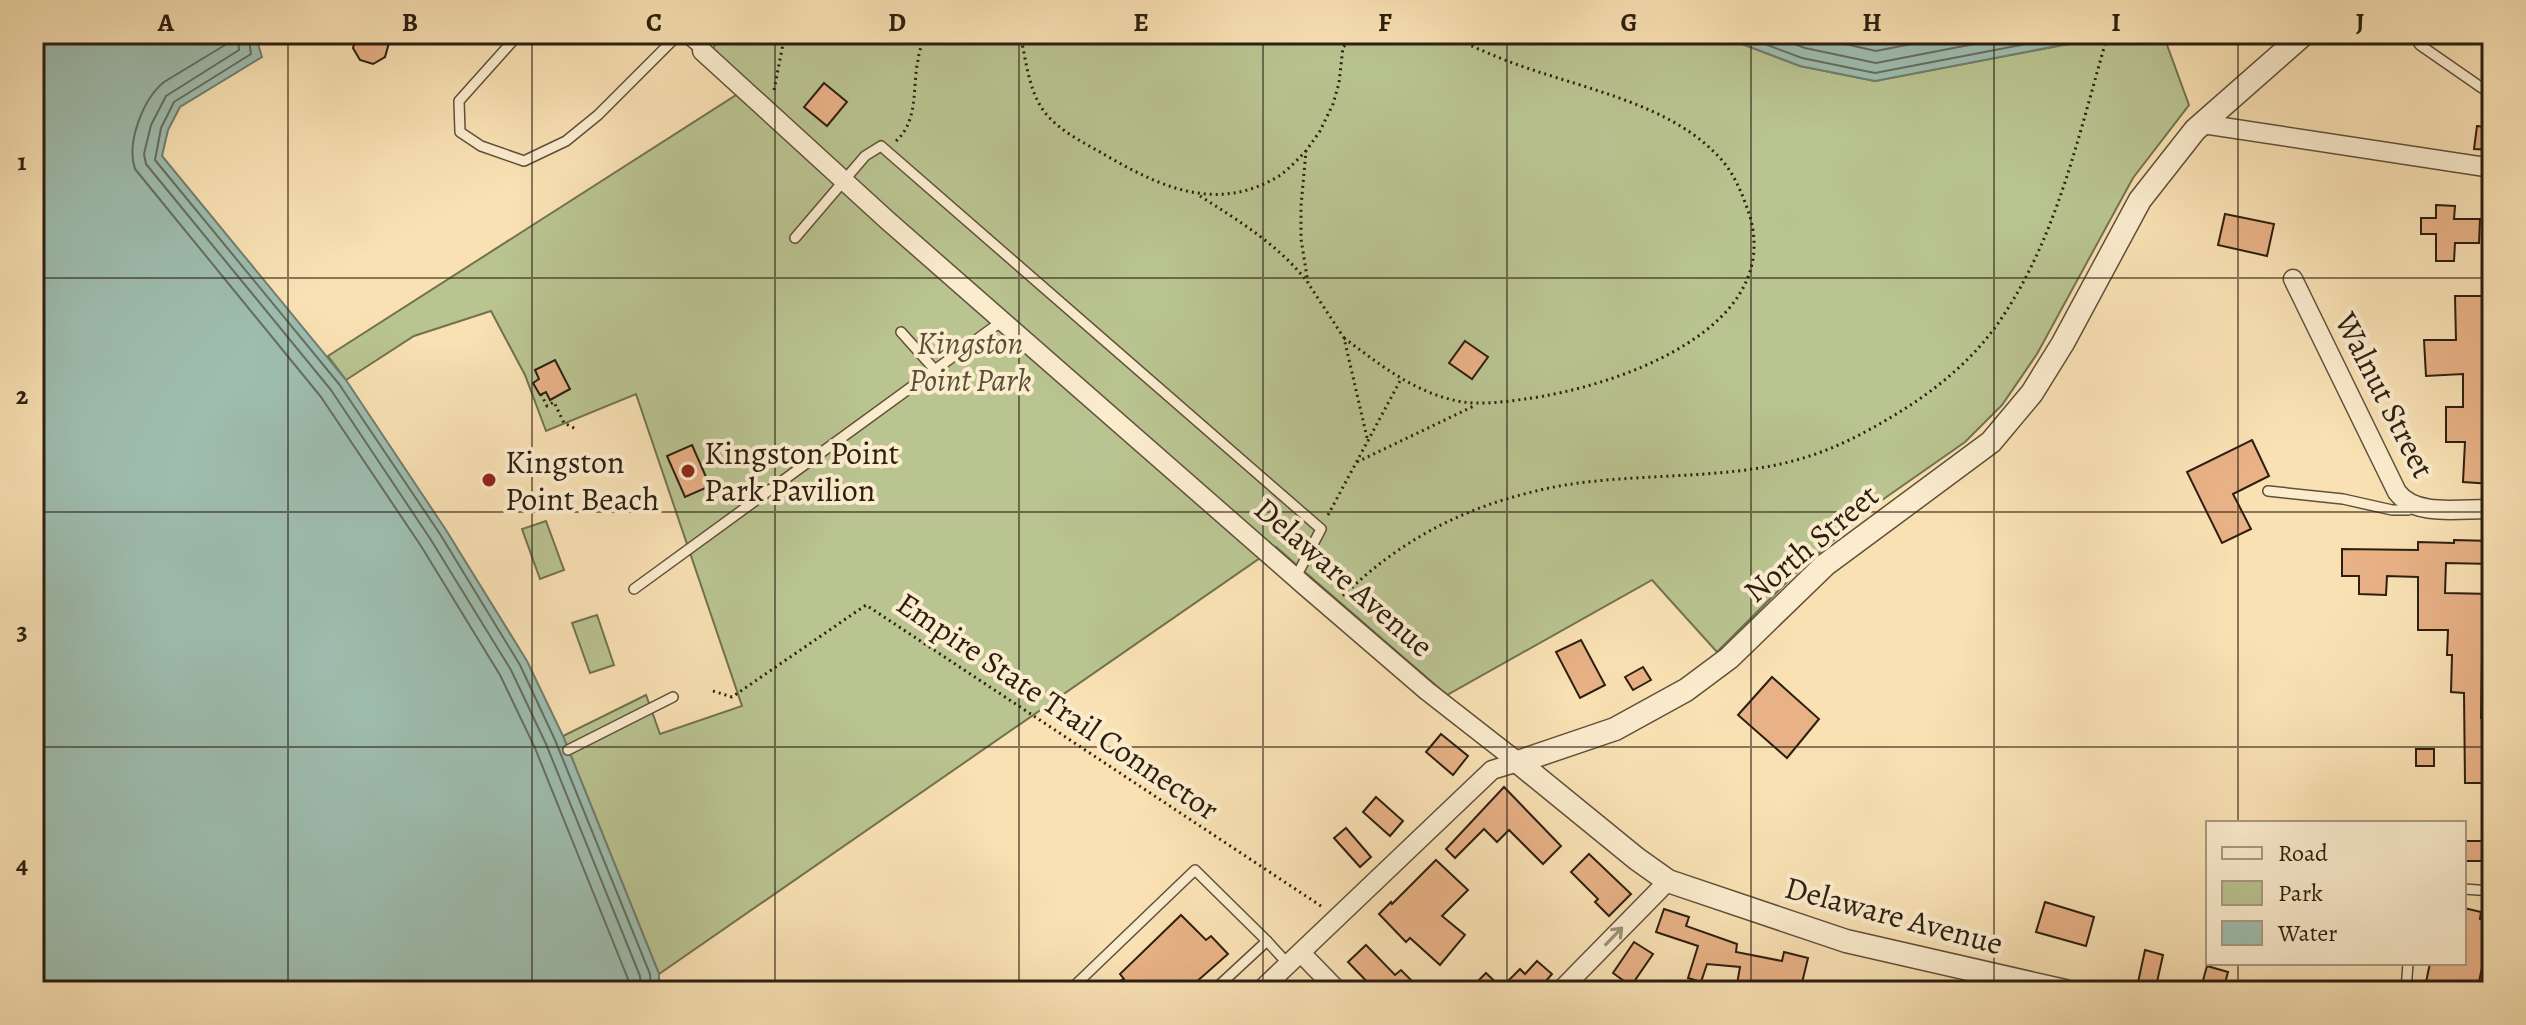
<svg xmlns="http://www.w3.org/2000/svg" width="2526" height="1025" font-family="Alegreya,serif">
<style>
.green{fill:#b9c491;stroke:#727250;stroke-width:2}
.water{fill:#9ebdaf;stroke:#707e6f;stroke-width:2}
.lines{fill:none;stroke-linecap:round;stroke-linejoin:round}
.shore{stroke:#656e60;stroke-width:2}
.building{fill:#e8b186;stroke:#2c1f10;stroke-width:2}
.service-casing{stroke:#5f5039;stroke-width:12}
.minor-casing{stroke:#5f5039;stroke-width:21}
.tertiary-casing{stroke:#5f5039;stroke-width:25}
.path{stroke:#2c1f10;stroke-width:3;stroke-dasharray:2 4;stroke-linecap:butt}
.service{stroke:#fbecce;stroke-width:9}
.minor{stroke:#fbecce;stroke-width:18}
.tertiary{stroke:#fbecce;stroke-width:22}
.oneway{stroke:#9e9078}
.grid{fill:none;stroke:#2c1f10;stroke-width:2;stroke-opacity:0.55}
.poi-dot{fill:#8f2418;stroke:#fbecce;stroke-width:3}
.labels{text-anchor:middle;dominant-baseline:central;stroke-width:8;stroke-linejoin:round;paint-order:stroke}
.park-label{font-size:32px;font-style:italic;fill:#565137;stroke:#fbecce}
.street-label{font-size:32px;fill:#2c1f10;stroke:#fbecce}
.poi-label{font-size:32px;fill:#2c1f10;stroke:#fbecce;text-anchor:start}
.neatline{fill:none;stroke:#2c1f10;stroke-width:3}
.grid-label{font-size:26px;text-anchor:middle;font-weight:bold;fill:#2c1f10}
</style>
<rect width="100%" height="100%" fill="#f9e1b4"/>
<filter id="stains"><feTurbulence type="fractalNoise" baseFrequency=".0025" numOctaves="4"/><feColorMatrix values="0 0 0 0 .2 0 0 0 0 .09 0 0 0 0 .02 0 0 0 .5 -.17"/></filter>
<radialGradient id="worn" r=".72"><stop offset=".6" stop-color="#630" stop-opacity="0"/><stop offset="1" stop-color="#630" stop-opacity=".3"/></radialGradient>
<g class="green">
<path d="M721,34H1716L1800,66L1875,81L2099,38L2101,34H2163L2189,105L2133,178L2037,354L2002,405L1965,442L1875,505L1801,568L1717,652L1652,580L1447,695L1276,547L659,974L563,736L646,695L660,734L742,706L636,394L546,431L525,375L491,311L414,336L346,380L328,356L750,86L712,50Z"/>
<path d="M546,521L564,570L540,579L522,529Z"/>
<path d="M597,615L614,665L590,673L572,623Z"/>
</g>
<g class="water">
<path d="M34,34H255L262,57L180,107L168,130L162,156L346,380L446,530L527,661L563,736L659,974V991H34Z"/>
<path d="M1716,34H2101L2099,38L1875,81L1800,66Z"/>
</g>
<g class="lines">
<g class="shore">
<path d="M226,34L225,45L164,82C143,99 126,143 135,169L321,397L421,546L500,675L535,748L628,979L629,991"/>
<path d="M238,34L239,50L166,96L151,125L144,154L146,164L331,390L431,540L511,670L546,744L640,976L641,991"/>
<path d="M248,34L251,54L174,102L161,128L155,160L339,384L440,534L520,665L555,740L650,974L651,991"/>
<path d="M1738,34L1802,58L1875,73L2078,34"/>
<path d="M1767,34L1805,48L1876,63L2026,34"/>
<path d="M1801,34L1876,51L1962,34"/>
</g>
</g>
<g class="building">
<path d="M357,34H386L389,43L385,57L373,64L360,60L353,48Z"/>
<path d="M824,83L847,102L827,126L804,107Z"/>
<path d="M2477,126L2492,128V150L2474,149Z"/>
<path d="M2436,205L2455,206L2454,219H2480L2479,243H2455L2454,261H2436V234H2421V218H2436Z"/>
<path d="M2225,214L2274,224L2267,256L2218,245Z"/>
<path d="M2455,296H2491L2492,335H2489L2488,381H2492V484L2463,482L2465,442H2446V407H2463V374L2426,376L2424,340H2456Z"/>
<path d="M1465,341L1488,357L1472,379L1449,363Z"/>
<path d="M555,360L570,389L550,400L546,392L540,395L533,383L539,379L535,370Z"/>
<path d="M2252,440L2269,476L2233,494L2251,529L2222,543L2187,472Z"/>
<path d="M692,445L710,486L685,497L667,456Z"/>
<path d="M2454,540L2492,541V564L2446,563L2445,593L2492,594L2490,656H2482L2481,718H2492V783H2465L2464,693L2451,692L2452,655H2447L2448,630H2418V577L2387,576L2386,595L2359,594V576H2342V549L2418,550V542L2454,543Z"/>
<path d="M1581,640L1605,685L1580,698L1556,652Z"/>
<path d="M1643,667L1651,680L1633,690L1625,677Z"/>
<path d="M1772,677L1819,719L1787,758L1738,715Z"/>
<path d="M1441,734L1468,756L1453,775L1426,752Z"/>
<rect x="2416" y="749" width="18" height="17"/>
<path d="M1504,787L1561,846L1543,864L1509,830L1497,842L1484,829L1455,858L1446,849Z"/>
<path d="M1376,797L1403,821L1390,836L1363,812Z"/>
<path d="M1346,828L1371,857L1360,867L1334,838Z"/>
<path d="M2464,841H2491L2490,861H2464Z"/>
<path d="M1589,854L1631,894L1609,916L1595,902L1598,899L1571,872Z"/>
<path d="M1436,860L1468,890L1442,916L1465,935L1440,965L1410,938L1406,942L1379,914L1391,902L1392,904Z"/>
<path d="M2045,902L2094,917L2086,946L2036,932Z"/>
<path d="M2464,908L2481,912L2480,919L2492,922V965L2483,963L2477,991H2434L2425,987L2430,963H2464Z"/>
<path d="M1664,909L1689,917L1686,926L1737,944L1736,952L1782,961L1784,952L1808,958L1800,991L1756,981L1754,987L1737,984L1740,967L1707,964L1701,982L1688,978L1698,946L1656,932Z"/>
<path d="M1181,915L1206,940L1211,936L1228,954L1186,991H1101L1124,979L1120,974Z"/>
<path d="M1634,942L1653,954L1631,986L1613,973Z"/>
<path d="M1366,945L1395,975L1401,970L1422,991H1376L1348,962Z"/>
<path d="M2145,950L2163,955L2155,991L2137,987Z"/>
<path d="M1537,961L1552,974L1539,989L1541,991H1510L1513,988L1507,982L1520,969L1525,974Z"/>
<path d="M2207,966L2228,972L2223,991H2200Z"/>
<path d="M1486,973L1505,991H1484L1476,983Z"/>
</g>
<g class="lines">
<defs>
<g id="service">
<path d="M519,34L459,101L460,132L481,146L524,161L566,141L598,115L679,34"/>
<path d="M682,34L702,51"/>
<path d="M2412,34L2420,45L2482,88L2492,92"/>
<path d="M795,238L865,156L881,146L1321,529L1296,577"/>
<path d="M901,332L935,370"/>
<path d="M2268,491L2343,499L2392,510H2408L2415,506"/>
<path d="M634,589L1002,321"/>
<path d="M568,750L673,697"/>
<path d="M2464,889L2492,891"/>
<path d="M1073,991L1071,989L1195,870L1267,941"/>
<path d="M1213,991L1267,941L1288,964"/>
<path d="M2406,991L2408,963"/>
</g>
<g id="minor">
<path d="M702,51L887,220L1305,586L1427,691L1518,762"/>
<path d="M2203,124L2492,168"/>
<path d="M2293,279L2397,492C2416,518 2462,508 2492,509"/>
<path d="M1301,953L1338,991"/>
<path d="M1260,991L1492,770L1518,762"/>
<path d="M1560,991L1668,881"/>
</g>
<g id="tertiary">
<path d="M1518,762L1615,729L1686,690L1729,658L1825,565L1991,442L2032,393L2063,343L2140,200L2195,130L2304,34"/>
<path d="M1518,762L1637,859L1668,881L1846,941L2065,991"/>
</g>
</defs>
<use href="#service" class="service-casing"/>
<use href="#minor" class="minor-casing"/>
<use href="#tertiary" class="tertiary-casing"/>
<g class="path">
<path d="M1020,34C1026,59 1028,88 1043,110C1058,131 1085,143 1107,156C1162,188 1218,213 1279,176C1289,169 1298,159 1306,151"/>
<path d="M1342,34L1343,46"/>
<path d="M1359,34L1343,47L1339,83L1333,104L1320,131L1306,151L1301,206V239L1308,283L1344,338L1368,442"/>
<path d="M774,90L785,34"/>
<path d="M896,141C919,120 912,88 918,60C919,51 923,42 925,34"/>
<path d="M1200,196C1239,221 1277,244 1306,280"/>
<path d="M1344,338C1378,363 1411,390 1453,400C1477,406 1502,402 1525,399C1616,387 1794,327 1746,205C1738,183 1729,165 1711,149C1667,107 1593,90 1536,71C1505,61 1475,48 1446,34"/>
<path d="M541,394L547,406L554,402L564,423L576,429"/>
<path d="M1357,462L1476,405"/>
<path d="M1328,515L1400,381"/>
<path d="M1343,596C1399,541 1460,509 1536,491C1620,470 1718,483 1800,459C1835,449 1867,432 1898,413C1939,388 1977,356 2003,316C2059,232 2080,129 2108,34"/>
<path d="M713,691L732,697L866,605L1321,906"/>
</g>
<use href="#service" class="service"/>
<use href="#minor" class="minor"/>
<use href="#tertiary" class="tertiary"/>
</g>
<defs><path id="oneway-shaft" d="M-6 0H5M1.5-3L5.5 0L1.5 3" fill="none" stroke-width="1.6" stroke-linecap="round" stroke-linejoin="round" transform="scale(2)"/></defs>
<use class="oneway" href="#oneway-shaft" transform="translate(1614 936) rotate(-46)"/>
<path class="grid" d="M288,34V991M532,34V991M775,34V991M1019,34V991M1263,34V991M1507,34V991M1751,34V991M1994,34V991M2238,34V823M34,278H2492M34,512H2492M34,747H2492M2238,963V991"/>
<g class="poi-dot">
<circle cx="688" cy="471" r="8"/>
<circle cx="489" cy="480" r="8"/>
</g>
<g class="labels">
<g class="park-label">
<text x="970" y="343">Kingston<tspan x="970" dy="37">Point Park</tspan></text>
</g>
<g class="street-label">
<text transform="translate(2385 395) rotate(63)">Walnut Street</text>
<text transform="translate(1811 543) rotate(-40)">North Street</text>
<text transform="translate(1344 577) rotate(41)">Delaware Avenue</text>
<text transform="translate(1058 706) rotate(34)">Empire State Trail Connector</text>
<text transform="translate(1894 915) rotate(15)">Delaware Avenue</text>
</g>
<g class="poi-label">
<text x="704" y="453">Kingston Point<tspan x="704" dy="37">Park Pavilion</tspan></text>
<text x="505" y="462">Kingston<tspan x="505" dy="37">Point Beach</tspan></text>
</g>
</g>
<rect width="2526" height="1025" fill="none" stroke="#f9e1b4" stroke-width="88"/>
<rect x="2206" y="821" width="260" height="144" fill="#fbecce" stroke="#a89a82" stroke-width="2"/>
<rect x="2222" y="847" width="40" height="12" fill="#fbecce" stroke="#a89a82" stroke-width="2"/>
<text x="2278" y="861" font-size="24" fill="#2c1f10">Road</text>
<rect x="2222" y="881" width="40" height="24" fill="#b9c491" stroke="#a89a82" stroke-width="2"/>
<text x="2278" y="901" font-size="24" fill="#2c1f10">Park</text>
<rect x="2222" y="921" width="40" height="24" fill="#9ebdaf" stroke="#a89a82" stroke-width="2"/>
<text x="2278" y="941" font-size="24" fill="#2c1f10">Water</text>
<rect x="44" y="44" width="2438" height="937" class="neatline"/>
<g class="grid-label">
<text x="166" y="31">A</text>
<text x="410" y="31">B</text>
<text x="654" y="31">C</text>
<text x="897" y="31">D</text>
<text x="1141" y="31">E</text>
<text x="1385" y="31">F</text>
<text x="1629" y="31">G</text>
<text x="1872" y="31">H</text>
<text x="2116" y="31">I</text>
<text x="2360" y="31">J</text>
<text x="22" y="170">1</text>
<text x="22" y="404">2</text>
<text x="22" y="639">3</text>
<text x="22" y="873">4</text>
</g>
<rect width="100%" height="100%" filter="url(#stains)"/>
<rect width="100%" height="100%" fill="url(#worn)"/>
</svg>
